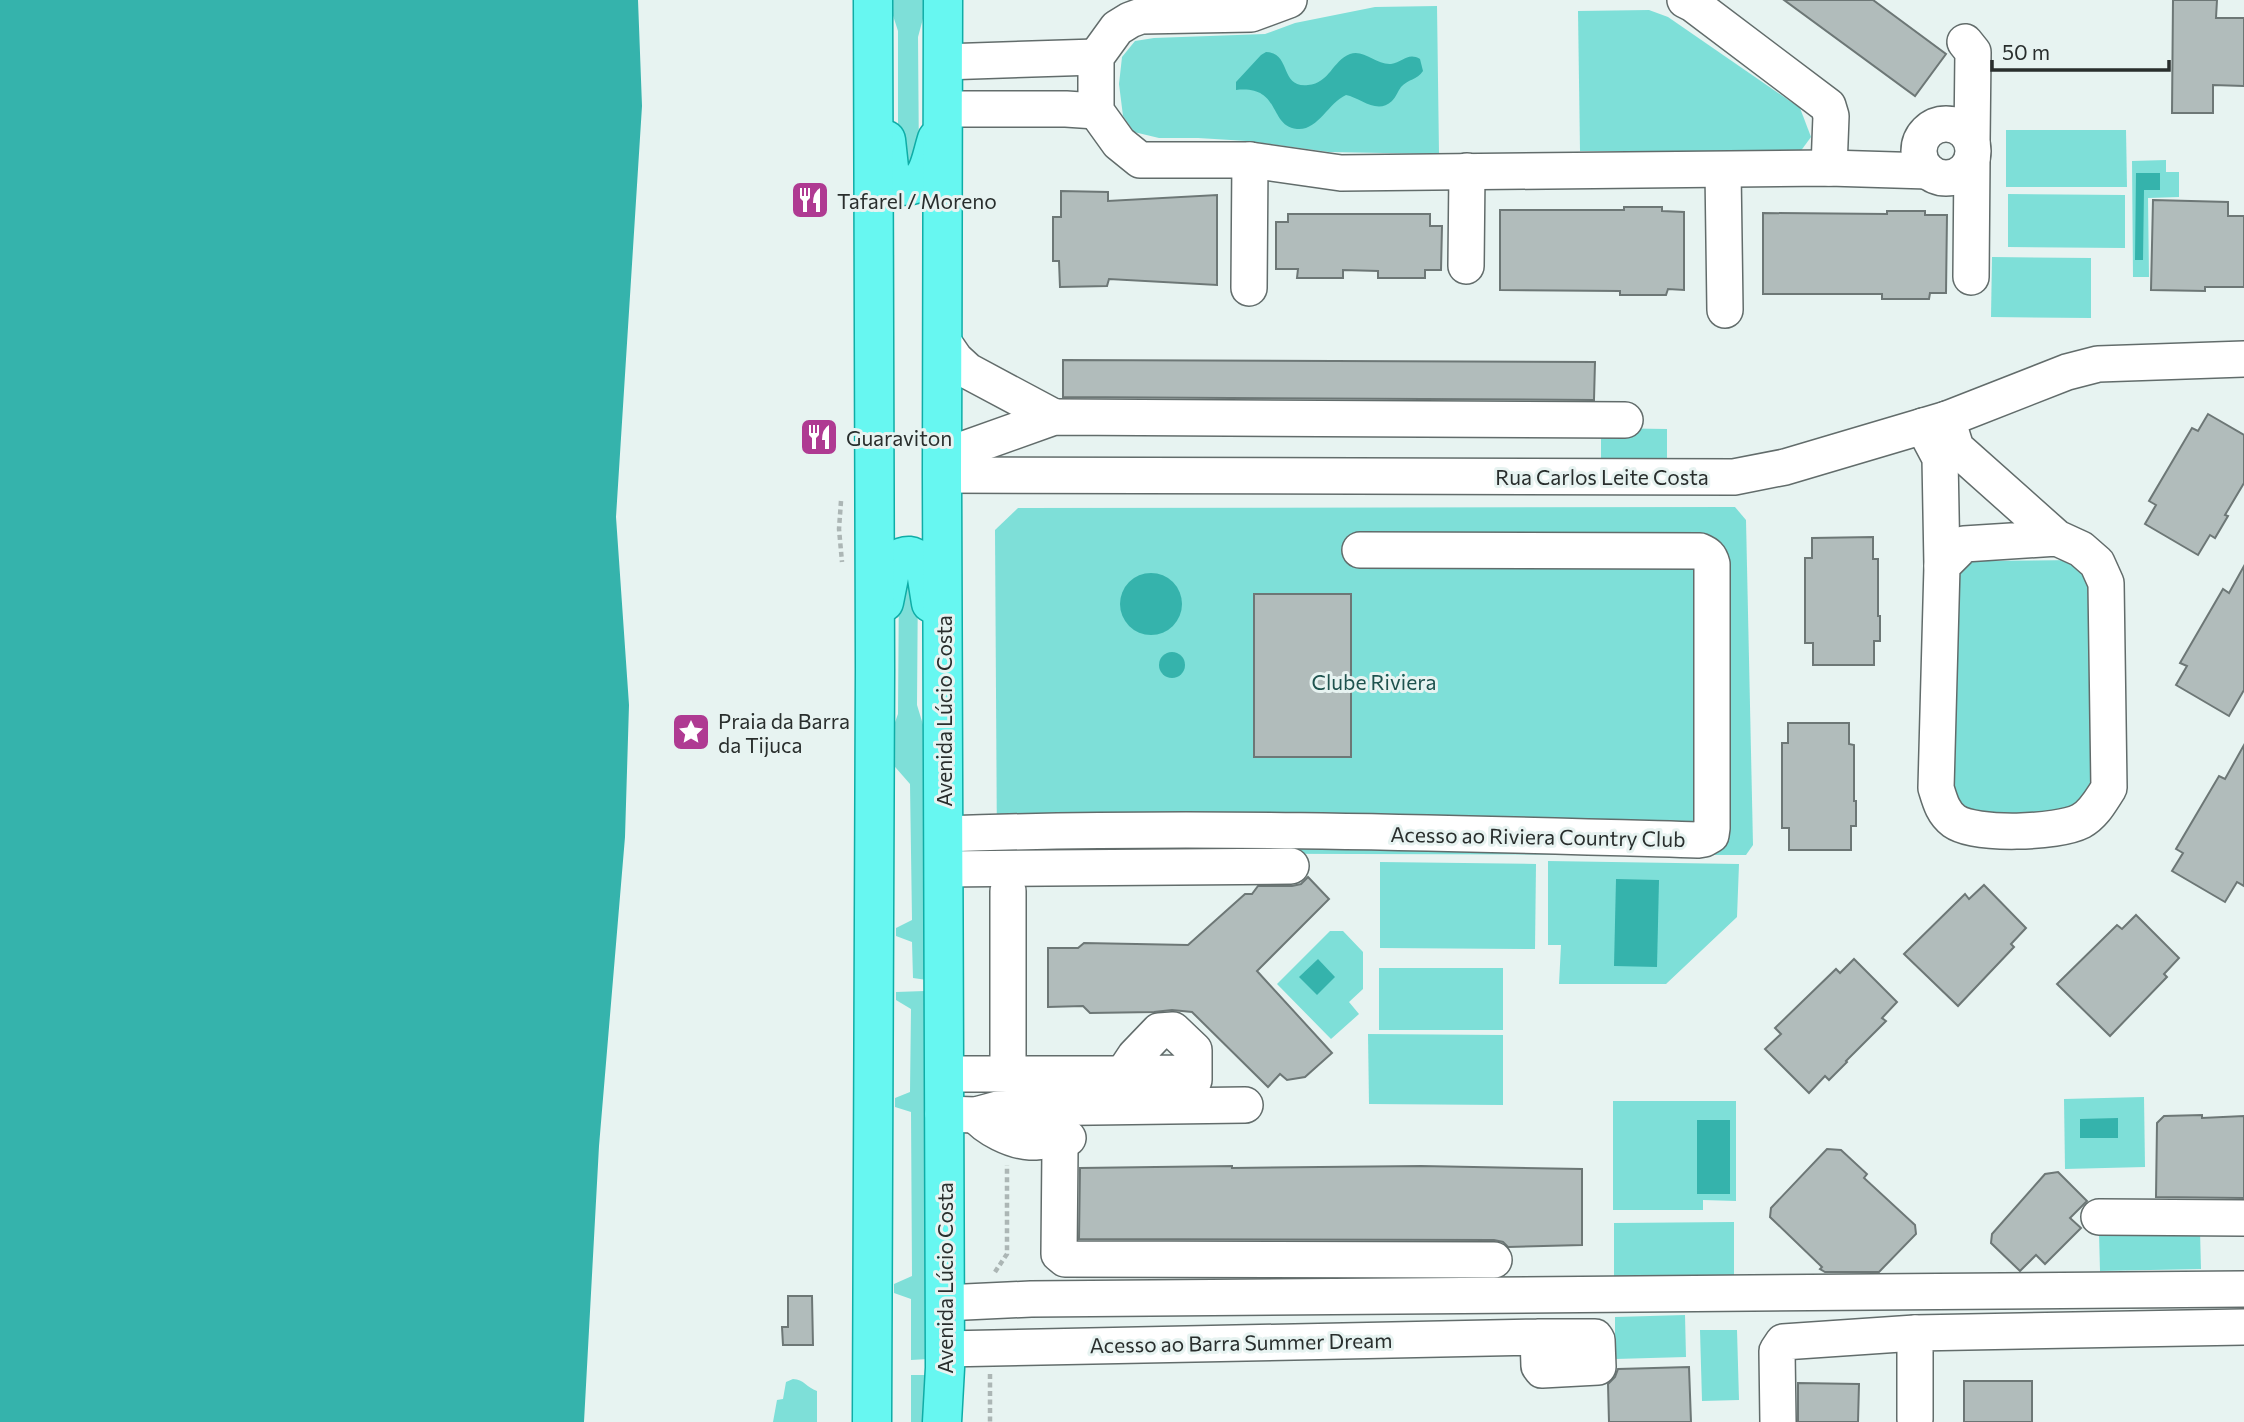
<svg xmlns="http://www.w3.org/2000/svg" width="2244" height="1422" font-family="Commissioner,sans-serif">
<style>
.green{fill:#7edfd8}
.water{fill:#35b3ac}
.building{fill:#b1bcbb;stroke:#6d7776;stroke-width:2}
.lines{fill:none;stroke-linecap:round;stroke-linejoin:round}
.minor-casing{stroke:#626c6b;stroke-width:38}
.major-casing{stroke:#0fada7;stroke-width:41}
.path{stroke:#acb6b5;stroke-width:4.5;stroke-dasharray:5 3.5;stroke-linecap:butt}
.minor{stroke:#fff;stroke-width:35}
.major{stroke:#67f7f1;stroke-width:38}
.labels{text-anchor:middle;dominant-baseline:central;stroke-width:6;stroke-linejoin:round;paint-order:stroke}
.poi-label{font-size:21px;fill:#292e2d;stroke:#e7f3f1;text-anchor:start}
.street-label{font-size:21px;fill:#292e2d;stroke:#e7f3f1}
.park-label{font-size:21px;fill:#1e524e;stroke:#e7f3f1}
</style>
<rect width="100%" height="100%" fill="#e7f3f1"/>
<g class="green">
<path d="M888,0H928L918,37L919,165L898,166V31Z"/>
<path d="M1437,6L1439,154L1329,152L1247,141L1198,138H1159L1134,132L1123,116L1119,84L1122,57L1135,41L1154,38L1265,34L1295,23L1375,7Z"/>
<path d="M1649,10L1668,17L1800,108L1811,137L1800,152L1580,151L1578,11Z"/>
<path d="M2006,130H2126L2127,187H2006Z"/>
<path d="M2166,160V172H2179V197L2148,198L2149,277H2133L2132,161Z"/>
<path d="M2008,194L2125,195V248L2008,247Z"/>
<path d="M1992,257L2091,258V318L1991,317Z"/>
<path d="M1601,428L1667,429V459H1601Z"/>
<path d="M1735,507L1746,520L1753,845L1746,855L997,853L995,530L1018,508Z"/>
<path d="M2079,560L2095,586L2096,789L2074,813L1964,816L1952,795L1953,577L1969,561Z"/>
<path d="M918,575L917,705L928,741L927,980L913,978L912,942L896,936V928L912,920L910,784L889,760L890,736L898,714L899,577Z"/>
<path d="M1548,861L1739,864L1737,917L1666,984H1559L1561,945H1548Z"/>
<path d="M1380,862L1536,864L1535,949L1380,948Z"/>
<path d="M1330,931H1343L1363,952V989L1349,1002L1359,1014L1331,1039L1277,984Z"/>
<rect x="1379" y="968" width="124" height="62"/>
<path d="M925,991L928,1359L911,1360V1299L894,1293V1284L912,1276L911,1112L895,1107V1098L910,1092L911,1009L896,1000V992Z"/>
<path d="M1368,1034L1503,1035V1105L1369,1104Z"/>
<path d="M2144,1097L2145,1167L2065,1169L2064,1099Z"/>
<path d="M1613,1101H1736V1201L1703,1200V1210H1613Z"/>
<path d="M1734,1222V1280L1614,1281V1223Z"/>
<path d="M2200,1231L2201,1269L2100,1271L2099,1233Z"/>
<path d="M1685,1315L1686,1357L1615,1359V1317Z"/>
<path d="M1700,1330H1737L1739,1400L1702,1401Z"/>
<rect x="911" y="1375" width="17" height="47"/>
<path d="M793,1379C804,1379 807,1388 817,1391V1422H773L777,1400L783,1399L786,1382Z"/>
</g>
<g class="water">
<path d="M0,0H638L642,106L616,517L629,705L625,837L599,1146L584,1422H0Z"/>
<path d="M1266,52C1292,53 1279,88 1308,85C1330,83 1332,61 1350,54C1364,49 1376,65 1391,64C1403,62 1408,52 1420,59L1423,71C1417,80 1408,79 1401,87C1398,91 1396,97 1392,101C1377,115 1361,98 1346,95C1328,103 1318,131 1297,129C1268,126 1282,85 1236,90V82L1261,55Z"/>
<path d="M2136,173H2160V190H2144L2143,260H2135Z"/>
<circle cx="1151" cy="604" r="31"/>
<circle cx="1172" cy="665" r="13"/>
<path d="M1616,879L1659,880L1657,967L1614,966Z"/>
<path d="M1318,959L1335,977L1317,995L1299,977Z"/>
<path d="M2118,1118V1138H2080V1119Z"/>
<rect x="1697" y="1120" width="33" height="74"/>
</g>
<g class="building">
<path d="M1784,0H1873L1946,54L1915,96Z"/>
<path d="M2173,0H2217L2216,18H2244V86L2213,85V113H2172Z"/>
<path d="M1061,191L1108,192V201L1217,195V285L1109,279L1107,286L1060,287L1059,261H1053V217H1061Z"/>
<path d="M2153,200L2228,202V216H2244V287H2205V291L2151,290Z"/>
<path d="M1624,207H1662V211L1684,212V290L1668,289L1666,295H1620V291L1500,290V210H1624Z"/>
<path d="M1887,211H1925V215H1947L1946,293H1930L1929,299H1882V294H1763V213L1887,214Z"/>
<path d="M1288,214H1430V226H1442L1441,270H1425V278H1378V271L1343,270V278H1297L1298,269H1276V222H1288Z"/>
<path d="M1063,360L1595,362L1594,400L1063,397Z"/>
<path d="M2208,414L2244,435V483L2225,515L2228,516L2215,538L2210,535L2198,555L2145,524L2156,505L2149,501L2192,428L2198,431Z"/>
<path d="M1873,537V559H1878V616H1880V641H1874V665H1813V643H1805V558H1812V538Z"/>
<path d="M2244,566V690L2229,716L2176,685L2187,666L2180,663L2223,589L2229,593Z"/>
<rect x="1254" y="594" width="97" height="163"/>
<path d="M1788,723H1849V744L1854,745V801H1856V826H1851V850H1789V828H1782V743H1788Z"/>
<path d="M2244,745V886L2237,882L2225,902L2172,871L2183,853L2176,849L2219,776L2225,779Z"/>
<path d="M1308,877L1329,899L1257,971L1332,1053L1305,1077L1287,1080L1280,1074L1268,1087L1192,1012L1172,1010L1154,1012L1090,1013L1083,1006L1048,1007V948H1078L1084,943L1188,945L1245,894H1252L1258,886H1292L1301,884Z"/>
<path d="M1984,885L2026,928L2011,944L2014,947L1958,1006L1904,954L1965,894L1969,899Z"/>
<path d="M2136,915L2179,958L2164,974L2167,977L2110,1036L2057,984L2117,925L2122,929Z"/>
<path d="M1854,959L1897,1002L1882,1018L1886,1021L1846,1061L1847,1062L1829,1080L1825,1076L1809,1093L1765,1049L1781,1034L1775,1028L1836,969L1840,973Z"/>
<path d="M2202,1115V1118L2244,1116V1198L2156,1197L2157,1123L2164,1116Z"/>
<path d="M1827,1149L1841,1150L1867,1174L1864,1178L1915,1225L1916,1234L1879,1272H1825L1820,1269L1822,1267L1770,1217L1771,1208Z"/>
<path d="M1232,1166V1168L1421,1166L1582,1169V1245L1508,1247L1503,1242L1494,1240L1079,1239L1080,1168Z"/>
<path d="M2058,1172L2087,1201L2070,1218L2081,1228L2045,1264L2036,1255L2020,1271L1991,1243L1992,1234L2045,1174Z"/>
<path d="M788,1296H812L813,1345H783L782,1327H788Z"/>
<path d="M1689,1367L1691,1422H1609L1608,1384L1615,1377L1618,1369Z"/>
<rect x="1964" y="1381" width="68" height="41"/>
<path d="M1798,1383L1859,1384L1858,1422H1798Z"/>
</g>
<g class="lines">
<defs>
<g id="minor">
<path d="M1289,0L1251,14L1141,16L1130,20L1117,28L1096,57V111L1119,143L1140,160H1250L1341,173L1829,168L1928,171"/>
<path d="M1685,0L1693,4L1828,106L1831,116L1829,168"/>
<path d="M1965,42L1973,52L1972,141"/>
<path d="M943,62L1096,57"/>
<path d="M944,109H1066L1096,111"/>
<circle cx="1946" cy="151" r="27"/>
<path d="M1723,170L1725,310"/>
<path d="M1466,266L1467,171"/>
<path d="M1971,277L1972,159"/>
<path d="M1249,288L1250,160"/>
<path d="M942,340L955,359L968,371L1054,417"/>
<path d="M1947,419L1956,448L2057,538L2081,549L2097,563L2106,583L2109,788C2101,800 2094,814 2081,821C2058,833 1975,836 1954,821C1943,813 1940,801 1936,788L1942,566L1964,544L2057,538"/>
<path d="M1923,426L1940,458L1942,566"/>
<path d="M942,457L1054,417L1625,420"/>
<path d="M942,475L1734,477L1785,467L1947,419L2067,372L2098,364L2244,359"/>
<path d="M944,834C1195,825 1447,833 1698,840L1704,839L1711,835L1712,828V564C1710,556 1707,554 1700,551L1360,550"/>
<path d="M943,869L1291,866"/>
<path d="M1173,1030L1194,1050V1080L1177,1073L1123,1074L1135,1056L1159,1031Z"/>
<path d="M943,1074H1123"/>
<path d="M1008,1074V891"/>
<path d="M1053,1107L1054,1137L1060,1149L1059,1254L1065,1259L1494,1260"/>
<path d="M943,1114L976,1115L998,1109L1018,1108L1245,1105"/>
<path d="M976,1115C986,1128 1012,1141 1030,1142C1043,1143 1055,1137 1068,1138"/>
<path d="M2099,1217L2244,1218"/>
<path d="M944,1303L1031,1299L2244,1289"/>
<path d="M944,1349L1538,1337H1595L1597,1340L1598,1367L1542,1370L1539,1366L1538,1337"/>
<path d="M1915,1419V1333L2244,1327"/>
<path d="M1778,1422L1777,1351L1783,1342L1915,1333"/>
</g>
<g id="major">
<path d="M886,140L890,177L897,185C929,190 929,164 937,139"/>
<path d="M884,602L892,562C907,553 912,554 925,565L931,603"/>
<path d="M872,1422L875,669L873,0"/>
<path d="M942,1422L945,1368L942,475L943,0"/>
</g>
</defs>
<use href="#minor" class="minor-casing"/>
<use href="#major" class="major-casing"/>
<g class="path">
<path d="M841,501L839,529L842,562"/>
<path d="M995,1272L1007,1254V1165"/>
<path d="M990,1374V1422"/>
</g>
<use href="#minor" class="minor"/>
<use href="#major" class="major"/>
</g>
<defs>
<symbol id="restaurant-square" viewBox="-11 -11 22 22"><rect x="-9" y="-9" width="18" height="18" rx="4" fill="#af3a92" stroke="#e7f3f1"/><path d="M-5-6h1v4h1v-4h1v4h1v-4h1v5L-1.5 .5V6h-2V.5L-5-1ZM5-6V6H3V1.5H1.5Q1.5-4 5-6Z" fill="#fff"/></symbol>
<symbol id="sight-square" viewBox="-11 -11 22 22"><rect x="-9" y="-9" width="18" height="18" rx="4" fill="#af3a92" stroke="#e7f3f1"/><path d="M0-6L1.8-2.2L6-1.7L2.9 1.2L3.7 5.4L0 3.3L-3.7 5.4L-2.9 1.2L-6-1.7L-1.8-2.2Z" fill="#fff"/></symbol>
</defs>
<g fill-rule="evenodd">
<use href="#restaurant-square" x="788" y="178" width="44" height="44"/>
<use href="#restaurant-square" x="797" y="415" width="44" height="44"/>
<use href="#sight-square" x="669" y="710" width="44" height="44"/>
</g>
<g class="labels">
<g class="poi-label">
<text x="837" y="200">Tafarel / Moreno</text>
<text x="846" y="437">Guaraviton</text>
<text x="718" y="720">Praia da Barra<tspan x="718" dy="24">da Tijuca</tspan></text>
</g>
<g class="street-label">
<text x="1602" y="476">Rua Carlos Leite Costa</text>
<text transform="translate(943 711) rotate(-90)">Avenida Lúcio Costa</text>
<text transform="translate(1538 836) rotate(1)">Acesso ao Riviera Country Club</text>
<text transform="translate(944 1278) rotate(-90)">Avenida Lúcio Costa</text>
<text transform="translate(1241 1342) rotate(-1)">Acesso ao Barra Summer Dream</text>
</g>
<g class="park-label">
<text x="1374" y="681">Clube Riviera</text>
</g>
</g>
<path d="M1992 60v10h177v-10" fill="none" stroke="#292e2d" stroke-width="3.5"/>
<text x="2002" y="60" font-size="21" fill="#292e2d" stroke="#e7f3f1" stroke-width="5" paint-order="stroke">50 m</text>
</svg>
